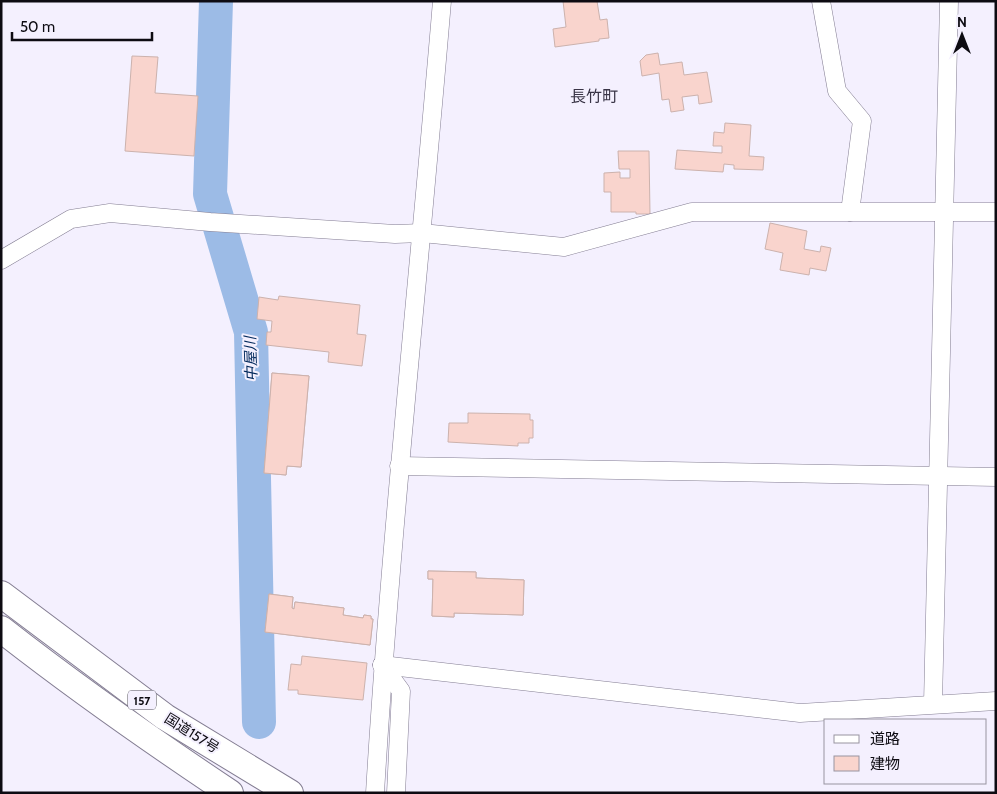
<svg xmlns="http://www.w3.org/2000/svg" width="997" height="794" font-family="Cabin,'Noto Sans JP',sans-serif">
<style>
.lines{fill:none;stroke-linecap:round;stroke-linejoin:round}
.river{stroke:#9cbbe6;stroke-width:34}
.building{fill:#f9d4cd;stroke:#ccb2ad}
.minor-casing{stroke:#837d92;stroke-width:19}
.highway-casing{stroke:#837d92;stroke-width:28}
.minor{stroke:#fff;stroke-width:18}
.highway{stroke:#fff;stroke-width:26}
.labels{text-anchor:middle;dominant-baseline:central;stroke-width:4;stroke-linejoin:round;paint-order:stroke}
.shield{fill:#f4f0fe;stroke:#525059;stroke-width:1}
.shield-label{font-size:12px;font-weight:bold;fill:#0d0b12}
.street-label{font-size:14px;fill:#0d0b12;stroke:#f4f0fe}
.water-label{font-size:15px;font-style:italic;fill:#01285b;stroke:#f4f0fe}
.quarter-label{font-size:16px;fill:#393446;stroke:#f4f0fe}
</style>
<rect width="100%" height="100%" fill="#f4f0fe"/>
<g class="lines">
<path class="river" d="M216,1L210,194L251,332L259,722"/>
</g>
<g class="building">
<path d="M563,1H597L600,20L607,19L609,38L599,39V41L555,47L553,29L566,27Z"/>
<path d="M658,53L660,65L682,62L684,75L707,72L712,102L699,104L698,95L682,97L684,110L671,112L669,99L662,100L659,73L642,76L640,61L646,55Z"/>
<path d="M132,56L158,57L155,93L198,96L194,156L125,151Z"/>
<path d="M725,123L751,125L749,156L764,157L763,170L734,169V165L724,164L723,172L675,169L677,150L722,153V146H713L714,132L724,133Z"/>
<path d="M618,151H649L650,214H636V212H611V192H604V173L620,172V178H630V169H619Z"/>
<path d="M770,223L807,231L804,249L820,252L821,246L831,248L826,271L810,268L809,275L780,270L783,253L765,249Z"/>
<path d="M279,296L360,305L357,334L366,335L362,366L328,362L329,352L266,345L267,332H271L272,321L257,319L259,297L278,300Z"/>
<path d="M272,373L309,376L301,467L287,466L286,475L264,473Z"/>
<path d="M272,373L309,376L301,467L287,466L286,475L264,473Z"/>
<path d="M468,413L530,414V420H533V438H529V443H518V446L448,442L449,423H468Z"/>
<path d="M428,571L476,572V578L524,580L523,615L454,613V617L432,616L433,579H428Z"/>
<path d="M428,571L476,572V578L524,580L523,615L454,613V617L432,616L433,579H428Z"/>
<path d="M269,594L293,597L292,608L294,609L295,602L344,608L343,615L363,618L364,615L371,616V619H373L370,645L265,632Z"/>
<path d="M269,594L293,597L292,608L294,609L295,602L344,608L343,615L363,618L364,615L371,616V619H373L370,645L265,632Z"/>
<path d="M302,656L367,663L363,700L298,694V690H288L291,664L301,665Z"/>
</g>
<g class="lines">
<defs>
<g id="minor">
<path d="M821,1L837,91L862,121L850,212"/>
<path d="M1,260L71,219L110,213L210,222L395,234L422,233L564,247L692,212H996"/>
<path d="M399,466L996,477"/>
<path d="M382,665L800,713L996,701"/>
<path d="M382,665L401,691L396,793"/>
<path d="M933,704L949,1"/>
<path d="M375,793C391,528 420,265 442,1"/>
</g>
<g id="highway">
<path d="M1,594L165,717L290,793"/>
<path d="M1,629C75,687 152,741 230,793"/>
</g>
</defs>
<use href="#minor" class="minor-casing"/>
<use href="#highway" class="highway-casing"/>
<use href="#minor" class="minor"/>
<use href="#highway" class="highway"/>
</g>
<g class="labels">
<rect class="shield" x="128" y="690.5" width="28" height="19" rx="4"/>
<g class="shield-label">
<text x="142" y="700">157</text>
</g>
<g class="street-label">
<text transform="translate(192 733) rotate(32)">国道157号</text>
</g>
<g class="water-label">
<text transform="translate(251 359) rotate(-92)">中屋川</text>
</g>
<g class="quarter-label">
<text x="594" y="96">長竹町</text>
</g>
</g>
<rect width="997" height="794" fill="none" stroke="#0d0b12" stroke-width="5"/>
<rect x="824" y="719" width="162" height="65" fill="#f4f0fe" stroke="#9894a0"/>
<rect x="834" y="735" width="25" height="8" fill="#ffffff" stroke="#9894a0"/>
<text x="870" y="744" font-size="15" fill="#0d0b12">道路</text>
<rect x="834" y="756" width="25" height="15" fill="#f9d4cd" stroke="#9894a0"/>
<text x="870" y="769" font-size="15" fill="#0d0b12">建物</text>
<g transform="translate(962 35)" stroke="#f4f0fe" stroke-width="4" paint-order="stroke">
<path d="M0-4L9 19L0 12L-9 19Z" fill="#0d0b12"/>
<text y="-8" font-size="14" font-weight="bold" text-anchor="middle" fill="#0d0b12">N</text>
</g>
<path d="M12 32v8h140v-8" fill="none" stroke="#0d0b12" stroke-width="2.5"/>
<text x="20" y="32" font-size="15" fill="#0d0b12" stroke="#f4f0fe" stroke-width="4" paint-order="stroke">50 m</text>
</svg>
